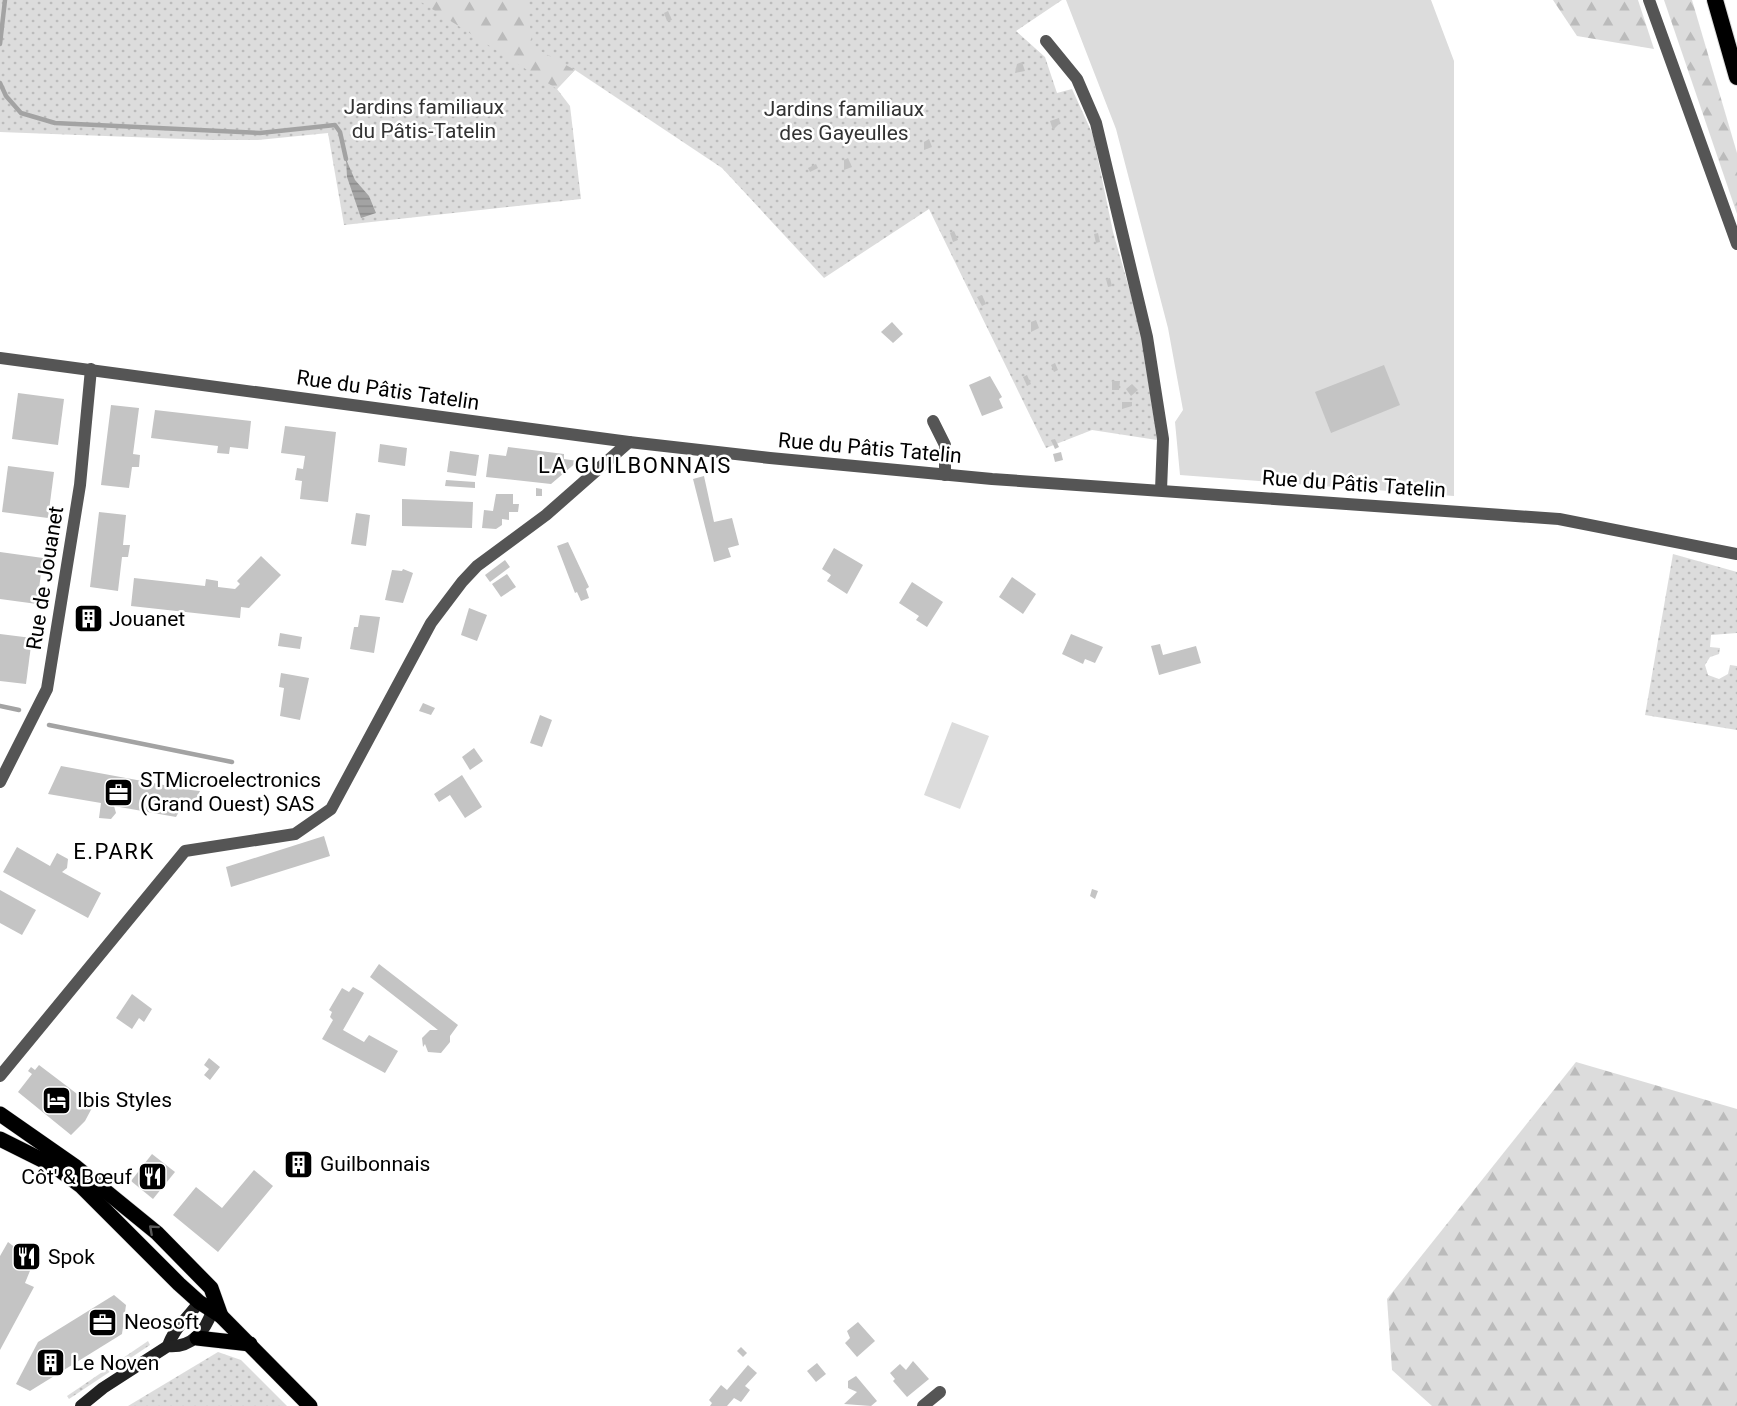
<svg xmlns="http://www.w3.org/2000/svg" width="1737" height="1406" font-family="Roboto,sans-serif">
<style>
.green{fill:url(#green-dots)}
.forest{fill:url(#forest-firs)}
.pitch{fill:#dcdcdc}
.water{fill:url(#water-rules)}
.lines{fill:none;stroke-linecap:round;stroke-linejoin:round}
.stream{stroke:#a3a3a3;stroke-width:4.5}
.building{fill:#c4c4c4}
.primary-casing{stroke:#dbdbdb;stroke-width:16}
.trunk-casing{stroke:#dbdbdb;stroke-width:18}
.minor{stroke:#555;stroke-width:12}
.secondary{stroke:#222;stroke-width:12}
.primary{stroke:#000;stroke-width:15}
.trunk{stroke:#000;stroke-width:16}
.oneway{stroke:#595959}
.labels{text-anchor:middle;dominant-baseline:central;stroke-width:5;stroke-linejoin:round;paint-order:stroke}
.park-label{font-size:21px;fill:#333;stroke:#fff}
.street-label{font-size:21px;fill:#000;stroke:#fff}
.poi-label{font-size:21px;fill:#000;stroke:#fff;text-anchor:start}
.neighbourhood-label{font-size:22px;letter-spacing:1.5px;fill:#000;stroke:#fff}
</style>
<defs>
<pattern id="green-dots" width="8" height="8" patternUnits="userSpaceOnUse" patternTransform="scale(1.5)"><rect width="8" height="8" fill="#dcdcdc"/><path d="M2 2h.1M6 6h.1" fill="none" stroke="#bbb" stroke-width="1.8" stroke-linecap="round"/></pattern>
<pattern id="forest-firs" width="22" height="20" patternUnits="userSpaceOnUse" patternTransform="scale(1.5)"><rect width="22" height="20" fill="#dcdcdc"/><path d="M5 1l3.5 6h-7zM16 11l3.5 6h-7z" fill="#bbb"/></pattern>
<pattern id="water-rules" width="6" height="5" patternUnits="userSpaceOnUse" patternTransform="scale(1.5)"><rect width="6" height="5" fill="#a3a3a3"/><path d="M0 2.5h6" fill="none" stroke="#8b8b8b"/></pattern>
</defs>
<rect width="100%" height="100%" fill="#fff"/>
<g class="green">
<path d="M0,0H1062L1016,31L1045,57L1057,93L1072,89L1093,135L1113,232L1141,330L1157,440L1092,430L1046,448L929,209L824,278L722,168L575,70L557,89L570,106L581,199L344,225L328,133L258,140H211L0,132Z"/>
<path d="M1673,554L1737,572V633L1711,635L1710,647L1720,648L1719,654L1710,657L1705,665L1708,675L1719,679L1728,674L1730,665L1737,666V730L1645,715Z"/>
<path d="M148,1341L150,1345L69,1399L67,1396Z"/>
<path d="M218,1352L241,1360L287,1406H128Z"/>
</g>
<g class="forest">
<path d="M418,0H526L533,47L575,70L557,89Z"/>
<path d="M1553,0H1638L1654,49L1577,36Z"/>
<path d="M1664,0H1692L1737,153V214Z"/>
<path d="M1576,1062L1737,1109V1406H1432L1392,1370L1387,1299Z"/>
</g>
<g class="pitch">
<path d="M1066,0H1431L1454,61V496L1180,475L1175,422L1183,410L1168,328L1116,129Z"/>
<path d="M952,722L989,736L960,809L924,795Z"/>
</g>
<path class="water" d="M346,159L355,180L369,196L376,213L361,218L347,177Z"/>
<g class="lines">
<g class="stream">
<path d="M0,44L5,0"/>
<path d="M0,83L6,96L21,113L55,123L260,133L335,125L340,132L346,159"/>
<path d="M0,706L19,710"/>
<path d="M49,725L232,762"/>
</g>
</g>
<g class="building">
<path d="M668,11L672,20L667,21L664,13Z"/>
<path d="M1022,62L1025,71L1015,73L1017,64Z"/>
<path d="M1059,118L1060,123L1053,130L1050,121Z"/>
<path d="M873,134L875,138L866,143L864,138Z"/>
<path d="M929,139L932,147L924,150V142Z"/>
<path d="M848,158L852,167L844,170V160Z"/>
<path d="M816,164L818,168L810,172L808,168Z"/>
<path d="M954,231L958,240L953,242L950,233Z"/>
<path d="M1098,233L1100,242L1096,243L1094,234Z"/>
<path d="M1110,278L1112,286L1108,287L1106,279Z"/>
<path d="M982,295L986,304L982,306L977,297Z"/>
<path d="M1036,320L1039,328L1031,332V322Z"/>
<path d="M892,322L903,334L893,343L881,332Z"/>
<path d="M1055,363L1058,370L1054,372L1051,365Z"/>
<path d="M1384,365L1400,405L1331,433L1315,392Z"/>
<path d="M1027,375L1031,384L1027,386L1023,377Z"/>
<path d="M990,376L1002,397L999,399L1003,408L982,416L969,385Z"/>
<path d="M1112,381H1120L1119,390H1112Z"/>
<path d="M1132,384L1138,390L1131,396L1126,389Z"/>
<path d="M18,393L64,399L58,445L12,439Z"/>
<path d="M1122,402H1132V406L1122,409Z"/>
<path d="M111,405L139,408L133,454L140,455L139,467H132L129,488L101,485Z"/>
<path d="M155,410L251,421L248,449L230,447L229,454L217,453L218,446L151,438Z"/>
<path d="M285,426L336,432L328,502L300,499L302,481L295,480L297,468L303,469L305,456L281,453Z"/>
<path d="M1055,439L1059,447L1055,449L1051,440Z"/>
<path d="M380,444L407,448L405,466L378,462Z"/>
<path d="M508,447L564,454V459L578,461L551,484L486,477L489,454L506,456Z"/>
<path d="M450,451L479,455L476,476L447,472Z"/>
<path d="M883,452L892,453L891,458L882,457Z"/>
<path d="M1061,452L1063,460L1055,462L1053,454Z"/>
<path d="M8,466L54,472L48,518L2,512Z"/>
<path d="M704,476L714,522L732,518L739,545L728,548L731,557L714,562L693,479Z"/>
<path d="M446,480L475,482V488L445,486Z"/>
<path d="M536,488L542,489V496H536Z"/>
<path d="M496,494H513V504H519L518,512H509V520L502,519V525L496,529L482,528L484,510L493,511Z"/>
<path d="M402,499L473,502L472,528L402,526Z"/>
<path d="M99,512L126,515L123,545H130L128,557H122L118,591L90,587Z"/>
<path d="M356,513L370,515L366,546L351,544Z"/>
<path d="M568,542L589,587L586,589L589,598L581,601L577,592L575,593L557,546Z"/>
<path d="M834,548L863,565L847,594L827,581L831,575L822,569Z"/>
<path d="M0,552L43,558L37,604L0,599Z"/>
<path d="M261,556L281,575L249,608L241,607L240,618L131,606L134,578L205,586L206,579L218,581V587L235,589L240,584L237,581Z"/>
<path d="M505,560L510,567L490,582L485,575Z"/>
<path d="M403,569L413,573L403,603L385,600L392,570L402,571Z"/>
<path d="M507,574L516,587L501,597L492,584Z"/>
<path d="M1012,577L1036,594L1023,614L999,597Z"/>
<path d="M912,582L943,602L927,627L916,620L919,616L899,603Z"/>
<path d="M469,608L487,615L477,641L461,635Z"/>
<path d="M86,612H92L89,626L84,625Z"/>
<path d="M360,615L380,617L374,653L350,649L354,627H358Z"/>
<path d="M280,633L302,637L300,649L278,646Z"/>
<path d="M0,634L32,638L26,684L0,681Z"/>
<path d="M1071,634L1103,647L1095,663L1085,659L1083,664L1062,654Z"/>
<path d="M1160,644L1163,655L1196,646L1201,663L1159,675L1151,646Z"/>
<path d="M281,673L309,678L300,720L280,716L284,688L279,687Z"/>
<path d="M423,703L435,708L431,715L419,711Z"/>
<path d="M540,715L552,720L542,747L530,743Z"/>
<path d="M474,748L483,761L470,770L462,757Z"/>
<path d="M61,766L191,790L200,791L191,808L182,806L176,817L114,806L116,813L111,819L99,818L101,803L48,794Z"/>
<path d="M462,775L482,807L465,818L450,795L439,802L434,794Z"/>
<path d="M324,836L330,856L231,887L226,867Z"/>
<path d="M17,847L50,866L57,853L68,859L67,868L62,872L101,893L88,918L3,872Z"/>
<path d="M1092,889L1098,891L1095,899L1090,896Z"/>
<path d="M0,890L36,910L22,935L0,923Z"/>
<path d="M379,964L458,1025L450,1036V1042L441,1053L428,1052L425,1044L423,1047L422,1038L430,1030H438L370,977Z"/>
<path d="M353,987L364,993L343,1030L364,1042L369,1035L398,1051L385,1073L322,1039L333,1020L330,1017L332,1012L329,1010L342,988L349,992Z"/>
<path d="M132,994L152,1009L144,1022L139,1018L132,1029L116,1018Z"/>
<path d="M209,1058L220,1067L210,1080L204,1075L209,1069L204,1065Z"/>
<path d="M39,1065L93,1106L85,1121L71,1135L18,1092L32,1074L28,1071L31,1067L35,1070Z"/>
<path d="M152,1154L175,1172L153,1199L131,1181Z"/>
<path d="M300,1159L304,1162L298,1169L294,1166Z"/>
<path d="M254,1170L273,1186L218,1252L173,1215L196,1187L222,1208Z"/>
<path d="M8,1242L17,1249L18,1247L36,1256L25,1283L34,1287L0,1350V1256Z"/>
<path d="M114,1295L126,1305L122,1334L30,1391L16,1384L38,1342Z"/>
<path d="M858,1322L875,1341L857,1357L845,1343L850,1338L847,1331Z"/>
<path d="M741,1347L747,1353L743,1357L737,1351Z"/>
<path d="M913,1361L929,1379L907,1397L893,1381L895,1379L890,1373L900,1364L906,1370Z"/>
<path d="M817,1363L826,1374L816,1382L807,1371Z"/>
<path d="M748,1365L757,1373L745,1386L750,1390L741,1402L734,1398L727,1406H710L712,1403L709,1400L721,1385L727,1390Z"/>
<path d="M856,1376L877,1401L871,1406L844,1404L857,1392L848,1388V1381Z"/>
</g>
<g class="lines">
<defs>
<g id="primary">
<path d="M0,1114L76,1167L157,1233L211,1288L221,1316"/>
<path d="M0,1139L54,1166L81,1186L179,1284L199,1302L221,1316L310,1406"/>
<path d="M197,1338L250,1344"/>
</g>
<path id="trunk" d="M1715,0L1737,77"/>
</defs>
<use href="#primary" class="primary-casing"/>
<use href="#trunk" class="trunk-casing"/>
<g class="minor">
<path d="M1649,0L1737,244"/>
<path d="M1046,41L1077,79L1096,123L1147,337L1163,439L1161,490"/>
<path d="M0,358L629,442L770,458L992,479L1559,519L1737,554"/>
<path d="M933,421L945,445V475"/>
<path d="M0,782L47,689L80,485L91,369"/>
<path d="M0,1076L185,851L295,834L331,809L431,623L462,582L477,566L546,515L629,442"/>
<path d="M923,1406L940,1392"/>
</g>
<g class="secondary">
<path d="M168,1346C173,1329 189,1317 199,1302"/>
<path d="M81,1406L103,1388L168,1346C191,1348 205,1332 212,1311"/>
</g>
<use href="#primary" class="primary"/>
<use href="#trunk" class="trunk"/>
</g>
<defs><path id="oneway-chevron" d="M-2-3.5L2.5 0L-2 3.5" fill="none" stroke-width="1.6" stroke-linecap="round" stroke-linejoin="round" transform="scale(1.5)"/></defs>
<use class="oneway" href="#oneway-chevron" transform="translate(153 1229) rotate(-138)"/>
<defs>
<symbol id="building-square" viewBox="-11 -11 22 22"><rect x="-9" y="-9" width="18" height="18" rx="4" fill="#000" stroke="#fff"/><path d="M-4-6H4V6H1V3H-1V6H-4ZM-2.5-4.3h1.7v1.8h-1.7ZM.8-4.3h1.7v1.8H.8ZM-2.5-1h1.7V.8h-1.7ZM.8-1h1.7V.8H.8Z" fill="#fff"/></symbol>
<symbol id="office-square" viewBox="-11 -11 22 22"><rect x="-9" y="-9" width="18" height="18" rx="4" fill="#000" stroke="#fff"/><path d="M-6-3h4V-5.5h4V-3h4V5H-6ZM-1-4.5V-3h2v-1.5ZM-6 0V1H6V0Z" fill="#fff"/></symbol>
<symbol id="hotel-square" viewBox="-11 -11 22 22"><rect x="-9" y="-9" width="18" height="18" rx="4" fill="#000" stroke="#fff"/><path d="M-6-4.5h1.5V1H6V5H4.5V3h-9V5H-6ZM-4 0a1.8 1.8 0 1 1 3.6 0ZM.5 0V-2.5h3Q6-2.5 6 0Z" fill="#fff"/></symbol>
<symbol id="restaurant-square" viewBox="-11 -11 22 22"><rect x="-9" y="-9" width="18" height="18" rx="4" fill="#000" stroke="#fff"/><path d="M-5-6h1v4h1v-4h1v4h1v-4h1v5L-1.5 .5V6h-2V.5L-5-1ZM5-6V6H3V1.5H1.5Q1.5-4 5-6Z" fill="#fff"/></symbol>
</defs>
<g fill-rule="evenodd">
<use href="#building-square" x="72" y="602" width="33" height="33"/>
<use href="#office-square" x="102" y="776" width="33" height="33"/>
<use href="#hotel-square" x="40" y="1084" width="33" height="33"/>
<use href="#building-square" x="282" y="1148" width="33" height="33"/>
<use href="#restaurant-square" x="136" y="1160" width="33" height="33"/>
<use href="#restaurant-square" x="10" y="1240" width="33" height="33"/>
<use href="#office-square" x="86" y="1306" width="33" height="33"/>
<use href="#building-square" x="34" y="1346" width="33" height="33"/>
</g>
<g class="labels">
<g class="park-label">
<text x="424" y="107">Jardins familiaux<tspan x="424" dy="24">du Pâtis-Tatelin</tspan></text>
<text x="844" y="109">Jardins familiaux<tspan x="844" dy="24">des Gayeulles</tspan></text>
</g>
<g class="street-label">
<text transform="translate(388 390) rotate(8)">Rue du Pâtis Tatelin</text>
<text transform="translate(870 448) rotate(5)">Rue du Pâtis Tatelin</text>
<text transform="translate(1354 484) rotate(4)">Rue du Pâtis Tatelin</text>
<text transform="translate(45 578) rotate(-81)">Rue de Jouanet</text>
</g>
<g class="poi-label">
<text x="109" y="619">Jouanet</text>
<text x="140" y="780">STMicroelectronics<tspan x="140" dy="24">(Grand Ouest) SAS</tspan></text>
<text x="77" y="1100">Ibis Styles</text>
<text x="320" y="1164">Guilbonnais</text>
<text x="132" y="1177" text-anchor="end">Côt' &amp; Bœuf</text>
<text x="48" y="1257">Spok</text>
<text x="124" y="1322">Neosoft</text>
<text x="72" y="1363">Le Noven</text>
</g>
<g class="neighbourhood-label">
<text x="635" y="465">LA GUILBONNAIS</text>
<text x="114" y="851">E.PARK</text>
</g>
</g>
</svg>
